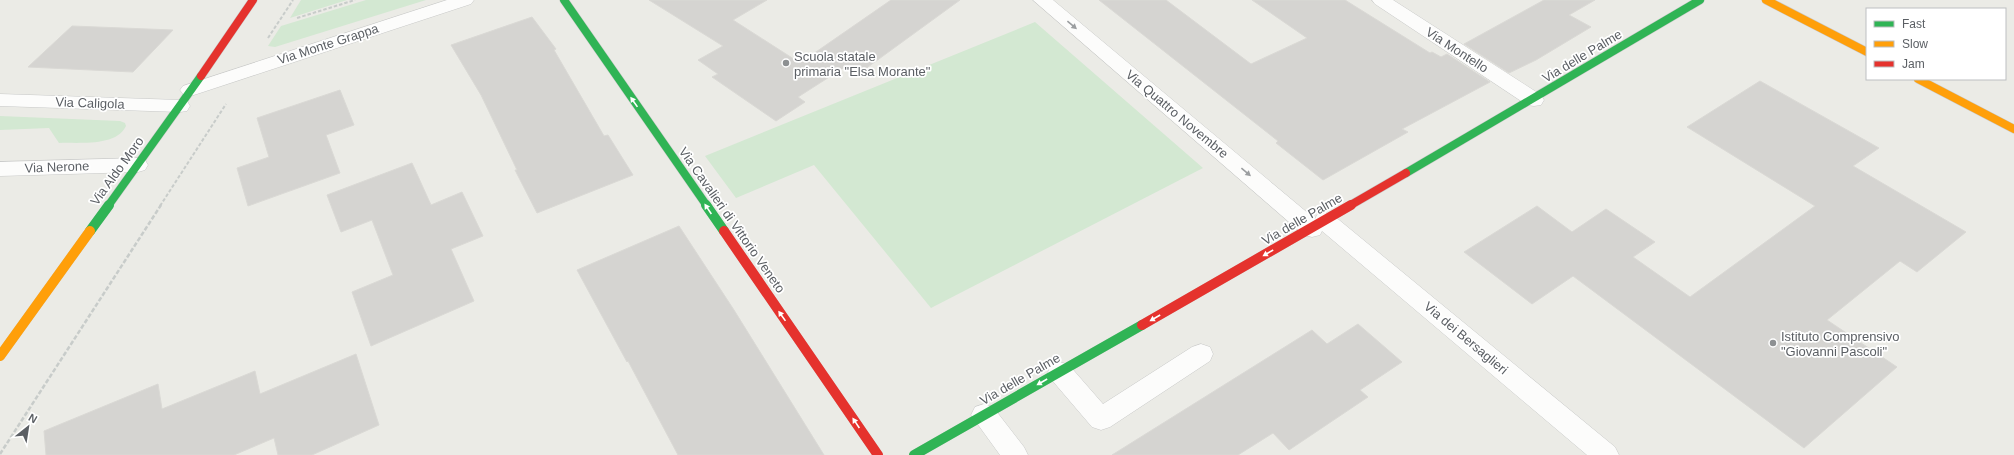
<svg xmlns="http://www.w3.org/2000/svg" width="2014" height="455" font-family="Arial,sans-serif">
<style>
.green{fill:#d3e8d2}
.building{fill:#d5d4d1;stroke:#dad9d5}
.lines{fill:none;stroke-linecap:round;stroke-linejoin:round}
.street-casing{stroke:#c8c9c8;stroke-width:1}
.fast-far1-casing{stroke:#c9c9c9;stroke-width:9}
.fast-casing{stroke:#c9c9c9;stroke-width:10}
.slow-far1-casing{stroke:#c9c9c9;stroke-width:9}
.slow-casing{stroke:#c9c9c9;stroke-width:10}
.jam-far1-casing{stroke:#c9c9c9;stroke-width:9}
.jam-casing{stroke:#c9c9c9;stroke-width:10}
.path-far1{stroke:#c8ccca;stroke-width:2;stroke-dasharray:3.5 2;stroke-linecap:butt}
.path{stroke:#c8ccca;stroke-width:2.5;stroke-dasharray:4.5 2;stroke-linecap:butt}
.street{fill:#fcfcfb;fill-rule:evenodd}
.fast-far1{stroke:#30b455;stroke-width:8}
.fast{stroke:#30b455;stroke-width:10}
.slow-far1{stroke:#ff9f0a;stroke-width:8}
.slow{stroke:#ff9f0a;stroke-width:10}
.jam-far1{stroke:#e5322d;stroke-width:8}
.jam{stroke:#e5322d;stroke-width:10}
.oneway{fill:#9b9ea0}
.oneway2{fill:#fff}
.poi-dot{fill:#8d9092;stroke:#fff;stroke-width:1.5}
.labels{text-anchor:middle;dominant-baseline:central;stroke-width:3.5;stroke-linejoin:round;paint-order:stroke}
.street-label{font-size:13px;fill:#5b5f64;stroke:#fff}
.poi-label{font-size:13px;fill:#5b5f64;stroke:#fff;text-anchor:start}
</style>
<rect width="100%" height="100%" fill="#ebebe6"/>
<g class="green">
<path d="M301,0H347L290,18Z"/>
<path d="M366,0H426L275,47L268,46L281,26Z"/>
<path d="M1035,22L1203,168L931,308L814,165L736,198L705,156Z"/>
<path d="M0,116L120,121L125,123L126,126C116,147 79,142 59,143L49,128L0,130Z"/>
</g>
<g class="building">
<path d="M649,0H767L733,20L800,63L891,0H960L861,72L848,65L798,97L805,102L776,121L712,77L718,74L698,60L723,46Z"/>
<path d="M1099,0H1166L1251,64L1307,38L1252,0H1345L1430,53L1432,52L1441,57L1447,54L1490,82L1402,129L1408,132L1323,180L1276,143L1278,141Z"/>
<path d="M1544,0H1595L1569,15L1591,27L1536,60L1509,73L1464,44Z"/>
<path d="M532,17L556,49L554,50L604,136L608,135L633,175L537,213L515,170H517L481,95L451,45Z"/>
<path d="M72,26L173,30L133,72L28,67Z"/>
<path d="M1760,81L1879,148L1853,166L1966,232L1917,272L1900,261L1827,320L1897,367L1804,448L1573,276L1532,304L1464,252L1537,206L1572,232L1606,209L1655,242L1633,257L1690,297L1815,206L1687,127Z"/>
<path d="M340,90L354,125L326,135L340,173L248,206L237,168L269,157L257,118Z"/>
<path d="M412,163L431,205L462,192L483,236L451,249L474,301L371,346L352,292L393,275L372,220L341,232L327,195Z"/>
<path d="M679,226L734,310L824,455H678L628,361L627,362L577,270Z"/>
<path d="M1358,324L1402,362L1360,390L1368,397L1289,450L1273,433L1238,455H1112L1312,330L1327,344Z"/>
<path d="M356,354L379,425L312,455H278L274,438L234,455H46L44,431L158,384L162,409L255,371L260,394Z"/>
</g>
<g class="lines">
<defs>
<g id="street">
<path d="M447,0H474L471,4L197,94L190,96L183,94L180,90L183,86Z"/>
<path d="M1033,0H1053L1315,219L1317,215L1325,213L1333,215L1615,447L1619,455H1587L1322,231L1320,235L1312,237L1304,235Z"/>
<path d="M1372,0H1393L1541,95L1544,100L1541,105L1534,106L1527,105L1375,4Z"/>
<path d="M0,94L180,100L187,101L190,106L187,111L180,112L0,106Z"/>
<path d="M138,158L145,160L148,165L145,170L138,172L0,176V162Z"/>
<path d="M1201,344L1210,347L1213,354L1210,361L1110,427L1101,430L1092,427L1051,379L1048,372L1051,365L1060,362L1069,365L1103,404L1192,347Z"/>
<path d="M984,404L993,407L1024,447L1028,455H1000L971,415L975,407Z"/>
</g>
<g id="fast-far1">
<path d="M564,0L707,206"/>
<path d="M1406,173L1700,0"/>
<path d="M108,206L201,76"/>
</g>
<g id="fast">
<path d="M706,205L724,231"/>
<path d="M90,231L109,205"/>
<path d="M914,455L1142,325"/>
</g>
<g id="slow-far1">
<path d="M1766,0L1867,52"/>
<path d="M1918,79L2014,129"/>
</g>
<path id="slow" d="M0,356L90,231"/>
<g id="jam-far1">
<path d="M201,76L253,0"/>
<path d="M1349,206L1406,173"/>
</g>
<g id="jam">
<path d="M724,231L878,455"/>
<path d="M1142,325L1351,205"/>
</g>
</defs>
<use href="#street" class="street-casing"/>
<use href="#fast-far1" class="fast-far1-casing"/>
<use href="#fast" class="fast-casing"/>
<use href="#slow-far1" class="slow-far1-casing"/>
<use href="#slow" class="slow-casing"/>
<use href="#jam-far1" class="jam-far1-casing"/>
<use href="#jam" class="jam-casing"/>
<g class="path-far1">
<path d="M297,18L355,0"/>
<path d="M268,38L293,0"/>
<path d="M160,206L226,104"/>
</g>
<path class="path" d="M0,454L161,205"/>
<use href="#street" class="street"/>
<use href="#fast-far1" class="fast-far1"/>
<use href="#fast" class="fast"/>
<use href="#slow-far1" class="slow-far1"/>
<use href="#slow" class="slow"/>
<use href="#jam-far1" class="jam-far1"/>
<use href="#jam" class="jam"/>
</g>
<defs><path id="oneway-solid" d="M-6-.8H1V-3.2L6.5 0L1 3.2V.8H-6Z"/></defs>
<g class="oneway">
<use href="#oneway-solid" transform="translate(1072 25) rotate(40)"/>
<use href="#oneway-solid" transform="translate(1246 172) rotate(40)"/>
</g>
<g class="oneway2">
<use href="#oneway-solid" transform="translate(634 102) rotate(-125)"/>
<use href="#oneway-solid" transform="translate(708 209) rotate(-124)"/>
<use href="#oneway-solid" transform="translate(1268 253) rotate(150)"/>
<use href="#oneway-solid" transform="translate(782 316) rotate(-125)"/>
<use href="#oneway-solid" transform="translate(1155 318) rotate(150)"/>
<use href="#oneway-solid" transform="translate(1042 382) rotate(150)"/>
<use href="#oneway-solid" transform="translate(856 423) rotate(-124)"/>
</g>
<g class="poi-dot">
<circle cx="786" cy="63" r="4"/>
<circle cx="1773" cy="343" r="4"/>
</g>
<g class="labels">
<g class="street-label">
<text transform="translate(328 44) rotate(-18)">Via Monte Grappa</text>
<text transform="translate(1457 50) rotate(33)">Via Montello</text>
<text transform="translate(1582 56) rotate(-31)">Via delle Palme</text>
<text transform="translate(90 103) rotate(2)">Via Caligola</text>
<text transform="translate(1177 114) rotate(40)">Via Quattro Novembre</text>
<text transform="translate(57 167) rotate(-2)">Via Nerone</text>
<text transform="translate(117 171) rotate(-54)">Via Aldo Moro</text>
<text transform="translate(1302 219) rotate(-30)">Via delle Palme</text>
<text transform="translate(732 220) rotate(55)">Via Cavalieri di Vittorio Veneto</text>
<text transform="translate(1466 338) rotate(40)">Via dei Bersaglieri</text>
<text transform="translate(1020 379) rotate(-30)">Via delle Palme</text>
</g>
<g class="poi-label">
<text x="794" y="56">Scuola statale<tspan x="794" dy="15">primaria "Elsa Morante"</tspan></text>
<text x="1781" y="336">Istituto Comprensivo<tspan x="1781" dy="15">"Giovanni Pascoli"</tspan></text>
</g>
</g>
<rect x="1866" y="8" width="140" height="72" fill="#ffffff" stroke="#bdbfc1"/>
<rect x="1874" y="21" width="20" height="6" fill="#30b455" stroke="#bdbfc1"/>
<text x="1902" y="28" font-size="12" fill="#5b5f64">Fast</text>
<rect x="1874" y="41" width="20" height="6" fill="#ff9f0a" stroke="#bdbfc1"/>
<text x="1902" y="48" font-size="12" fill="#5b5f64">Slow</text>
<rect x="1874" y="61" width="20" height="6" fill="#e5322d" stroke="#bdbfc1"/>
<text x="1902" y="68" font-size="12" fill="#5b5f64">Jam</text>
<g transform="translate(28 427) rotate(30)" stroke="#ffffff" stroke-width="3" paint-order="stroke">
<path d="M0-3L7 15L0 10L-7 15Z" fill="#5b5f64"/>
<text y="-6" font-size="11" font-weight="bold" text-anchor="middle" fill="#5b5f64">N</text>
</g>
</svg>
